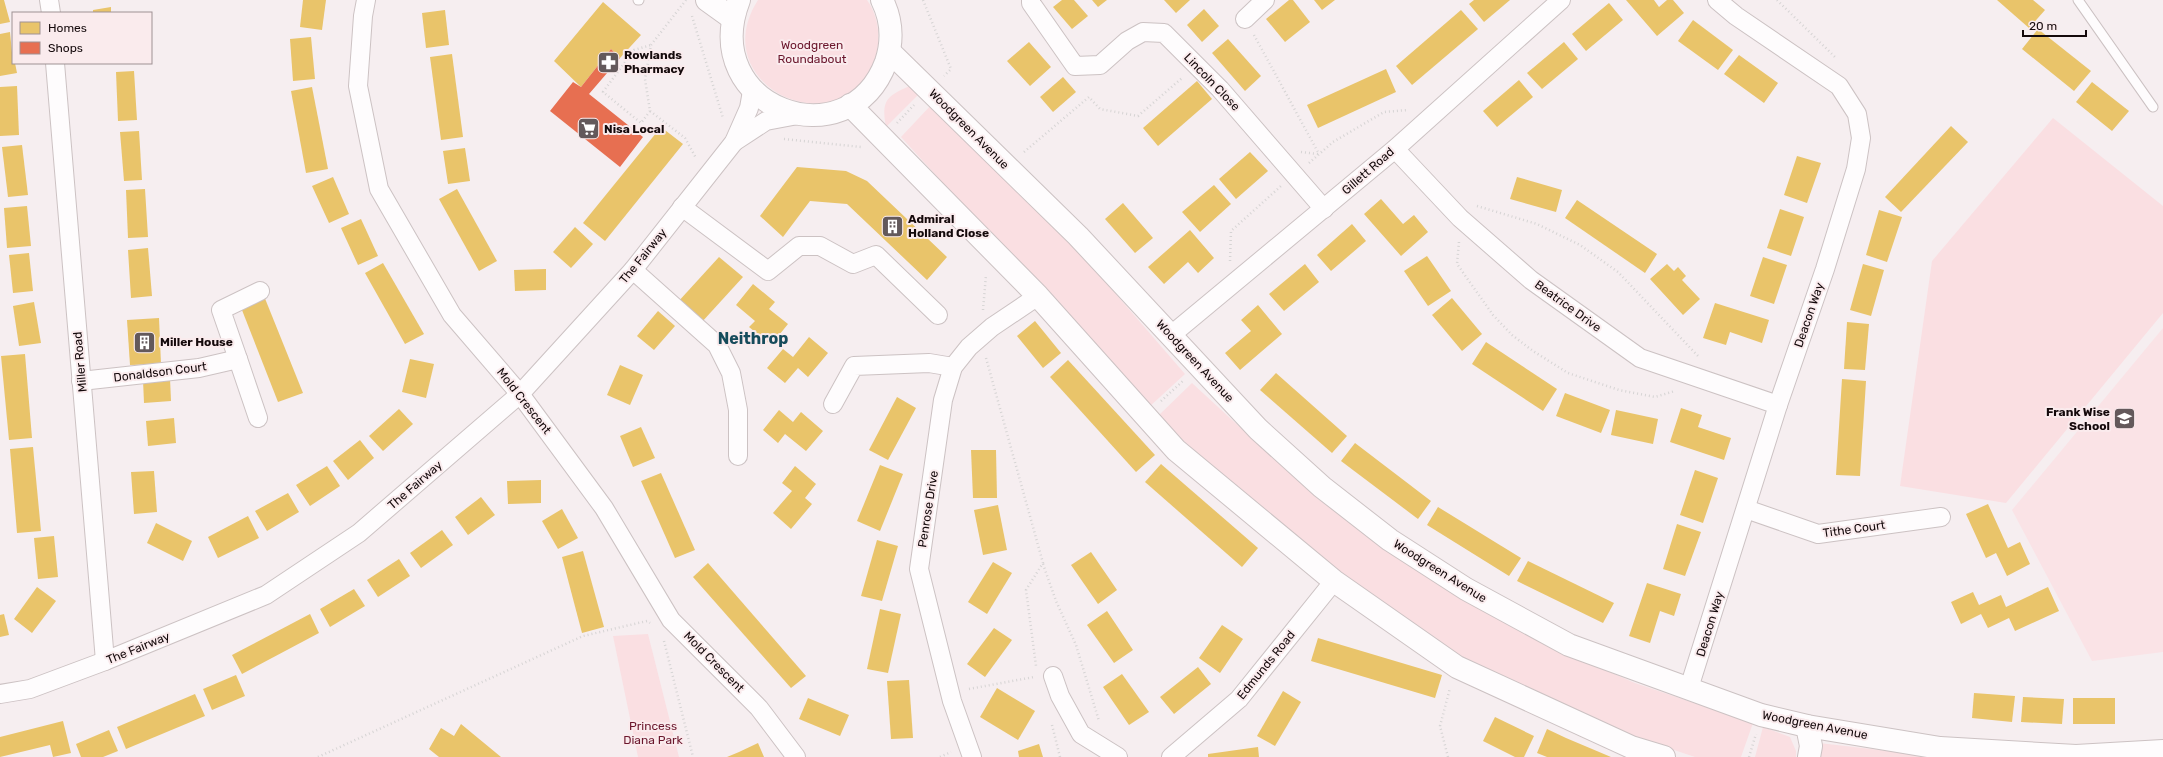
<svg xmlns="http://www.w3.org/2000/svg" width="2163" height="757" font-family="Rubik,sans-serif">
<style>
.built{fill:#fae3e6}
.green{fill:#fadfe2}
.homes{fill:#e9c46a}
.shops{fill:#e76f51}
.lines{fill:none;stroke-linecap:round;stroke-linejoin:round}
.lane-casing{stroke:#ccc2c3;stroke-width:11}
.street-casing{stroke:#ccc2c3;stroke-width:20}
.secondary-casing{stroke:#ccc2c3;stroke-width:24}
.path{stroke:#d6d4d4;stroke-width:2.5;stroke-dasharray:1 3;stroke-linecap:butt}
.lane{stroke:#fefcfd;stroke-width:9}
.street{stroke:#fefcfd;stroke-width:18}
.secondary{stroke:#fefcfd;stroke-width:22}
.labels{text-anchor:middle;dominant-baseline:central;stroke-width:4;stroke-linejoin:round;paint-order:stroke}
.park-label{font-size:12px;fill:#6a162c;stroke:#faebed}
.poi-label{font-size:12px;font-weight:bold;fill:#14090b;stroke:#faebed;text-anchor:start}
.street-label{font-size:12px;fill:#14090b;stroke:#faebed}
.district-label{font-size:16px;font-weight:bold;fill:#164b5b;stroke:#faebed}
</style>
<rect width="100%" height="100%" fill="#f6eef0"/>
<path class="built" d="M2163,328V652L2092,661L2012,510Z"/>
<g class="green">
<path d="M758,0H867C878,15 881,37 876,55C846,153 702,87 758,0Z"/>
<path d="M910,86L921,92L886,127C881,101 886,96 910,86Z"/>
<path d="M933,103L1057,226L1185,374L1148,408L901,137Z"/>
<path d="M2053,118L2163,206V313L2006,503L1900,486L1932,261Z"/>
<path d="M1192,383L1318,499L1379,544L1545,644L1635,683L1753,723L1741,757H1695L1641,739L1559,704L1461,658L1331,571L1249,504L1158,416Z"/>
<path d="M648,634L679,757H638L613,636Z"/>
<path d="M1763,727L1790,737L1796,751V757H1755Z"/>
<path d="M1819,743L1941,757H1819Z"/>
</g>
<g class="homes">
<path d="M0,0H4L10,22L0,24Z"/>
<path d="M303,0H326L322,30L300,27Z"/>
<path d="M1062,0H1074L1088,16L1072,29L1053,7Z"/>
<path d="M1092,0H1107L1098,7Z"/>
<path d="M1164,0H1190L1176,13Z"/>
<path d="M1289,0H1293L1310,22L1285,42L1266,19Z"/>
<path d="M1314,0H1335L1322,10Z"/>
<path d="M1474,0H1510L1484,22L1469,4Z"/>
<path d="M1626,0H1654L1659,7L1667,0H1673L1684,13L1657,36Z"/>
<path d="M1997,0H2033L2045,10L2029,28Z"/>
<path d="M603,2L641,35L620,58L611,49L581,87L554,61Z"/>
<path d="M1609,3L1623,20L1586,51L1572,34Z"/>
<path d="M111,7V13H93V10Z"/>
<path d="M1204,9L1219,26L1202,42L1187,25Z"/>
<path d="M445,10L449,45L426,48L422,13Z"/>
<path d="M1461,10L1478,29L1412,85L1396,66Z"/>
<path d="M1693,20L1733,50L1718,70L1678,41Z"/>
<path d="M2038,29L2091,71L2074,91L2022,49Z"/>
<path d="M10,32L13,63H15L17,73L0,76V34Z"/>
<path d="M311,37L315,79L293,81L290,39Z"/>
<path d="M1228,39L1261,76L1245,91L1212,53Z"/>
<path d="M1029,42L1051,67L1030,86L1007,61Z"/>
<path d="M1564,42L1578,59L1542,89L1527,73Z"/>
<path d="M452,54L463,137L441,140L430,57Z"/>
<path d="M1739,55L1778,83L1764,103L1724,74Z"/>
<path d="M1386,69L1396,92L1318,128L1307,105Z"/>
<path d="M134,71L137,120L118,121L116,72Z"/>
<path d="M1063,77L1076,92L1053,112L1040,97Z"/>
<path d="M1519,80L1533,97L1497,127L1483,111Z"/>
<path d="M1197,81L1212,99L1158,146L1143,128Z"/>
<path d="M2092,82L2129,111L2112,131L2076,102Z"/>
<path d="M17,86L19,135L0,136V87Z"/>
<path d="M312,87L328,169L306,173L291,91Z"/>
<path d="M1951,126L1968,142L1901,212L1885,197Z"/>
<path d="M661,127L683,144L605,241L583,223Z"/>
<path d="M139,131L142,180L124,181L120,132Z"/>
<path d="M22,145L28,195L8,197L2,147Z"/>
<path d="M465,148L470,181L448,184L443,151Z"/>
<path d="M1250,152L1268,171L1236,199L1219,179Z"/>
<path d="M1797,156L1821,163L1807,203L1784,195Z"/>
<path d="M797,167L846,171L867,181L947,257L927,280L847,204L810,201L783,237L760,216Z"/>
<path d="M333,177L349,214L329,223L312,186Z"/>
<path d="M1517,177L1562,190L1556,212L1510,199Z"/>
<path d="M1214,185L1231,204L1200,232L1182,212Z"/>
<path d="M145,189L148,237L128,238L126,190Z"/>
<path d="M457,189L497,261L479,271L439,199Z"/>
<path d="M1381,199L1403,224L1414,215L1428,232L1401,256L1364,214Z"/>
<path d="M1577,200L1657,254L1645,273L1565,218Z"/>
<path d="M1123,203L1153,238L1135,253L1105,219Z"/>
<path d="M27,206L31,246L7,248L4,208Z"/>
<path d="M1780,209L1804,217L1791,256L1767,248Z"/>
<path d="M1879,210L1902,217L1887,262L1866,255Z"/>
<path d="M361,219L378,256L358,265L341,228Z"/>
<path d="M1352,224L1366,241L1331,271L1317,255Z"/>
<path d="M575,227L593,244L571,268L553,252Z"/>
<path d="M1190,230L1214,258L1198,273L1188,262L1164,284L1148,267Z"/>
<path d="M148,248L152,296L131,298L128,250Z"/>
<path d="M29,253L33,291L13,293L9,255Z"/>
<path d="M1427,256L1451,291L1428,306L1404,271Z"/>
<path d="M719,257L743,277L701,323L677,303Z"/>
<path d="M1763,257L1787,265L1774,304L1750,296Z"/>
<path d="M383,263L424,334L405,344L365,273Z"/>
<path d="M1305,264L1319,282L1284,311L1269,294Z"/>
<path d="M1667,264L1674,271L1678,267L1686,276L1682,280L1700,299L1683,315L1650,279Z"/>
<path d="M1863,264L1884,270L1871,316L1850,310Z"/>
<path d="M546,269V290L515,291L514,270Z"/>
<path d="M753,284L775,302L769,309L788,324L771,345L749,327L755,321L736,305Z"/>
<path d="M264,296L303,393L278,402L240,305Z"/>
<path d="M1452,298L1482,334L1462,351L1432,315Z"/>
<path d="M34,302L41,343L19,346L13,306Z"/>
<path d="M1715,303L1769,320L1762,343L1730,332L1726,345L1703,338Z"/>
<path d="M1258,305L1282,334L1240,370L1225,353L1251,331L1241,320Z"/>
<path d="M658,311L675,326L654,350L637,336Z"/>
<path d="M159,318L161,364L130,365L127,320Z"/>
<path d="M1035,321L1061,353L1043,368L1017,336Z"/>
<path d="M1847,322L1869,324L1865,370L1844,369Z"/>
<path d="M809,337L828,353L808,377L798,368L785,383L767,368L783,349L793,357Z"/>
<path d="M1486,342L1557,389L1543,411L1472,364Z"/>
<path d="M25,354L32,438L9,440L1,356Z"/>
<path d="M410,359L434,364L426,398L402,392Z"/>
<path d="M1068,360L1155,455L1136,472L1050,377Z"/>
<path d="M620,365L643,375L630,405L607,395Z"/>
<path d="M1276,373L1347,436L1332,453L1260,390Z"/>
<path d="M170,378L171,401L144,403L143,380Z"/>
<path d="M1842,379L1866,381L1860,476L1836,475Z"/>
<path d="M1565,393L1610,410L1601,433L1556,416Z"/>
<path d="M897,397L916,408L888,460L869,450Z"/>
<path d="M1681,408L1702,415L1698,427L1731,438L1724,460L1670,442Z"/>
<path d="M399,409L413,424L383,451L369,436Z"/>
<path d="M779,410L793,422L801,412L823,431L806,451L785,434L778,443L763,430Z"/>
<path d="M1616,410L1658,419L1653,444L1611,435Z"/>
<path d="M174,418L176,443L148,446L146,421Z"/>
<path d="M641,427L655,458L633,467L620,436Z"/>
<path d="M360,440L374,458L348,480L333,461Z"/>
<path d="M1355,443L1431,501L1418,519L1341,461Z"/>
<path d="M33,447L41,531L17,533L10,449Z"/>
<path d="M971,450H996L997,498H973Z"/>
<path d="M1161,464L1258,548L1242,567L1145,482Z"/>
<path d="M880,465L903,474L880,531L857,521Z"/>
<path d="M327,466L340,486L310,506L296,485Z"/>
<path d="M795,466L816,484L805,498L812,504L791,529L773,513L792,491L782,483Z"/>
<path d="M1695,470L1718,478L1703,523L1680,515Z"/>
<path d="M154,471L157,512L134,514L131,472Z"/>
<path d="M661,473L695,550L675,558L641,481Z"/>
<path d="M541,480V503L508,504L507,481Z"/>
<path d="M288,493L299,512L267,531L255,511Z"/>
<path d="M481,497L495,515L468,535L455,517Z"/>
<path d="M1988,504L2008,548L2020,542L2030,564L2007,576L1996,553L1986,558L1966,514Z"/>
<path d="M998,505L1007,550L983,555L974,510Z"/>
<path d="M1438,507L1521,558L1509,576L1427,525Z"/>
<path d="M562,509L578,538L558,549L542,521Z"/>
<path d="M248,516L259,538L218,558L208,537Z"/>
<path d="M156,523L192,541L183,561L147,543Z"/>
<path d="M1677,524L1701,532L1685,576L1663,569Z"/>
<path d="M442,530L453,545L421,568L410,553Z"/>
<path d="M54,536L58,577L38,579L34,538Z"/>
<path d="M877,540L898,546L882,601L861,596Z"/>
<path d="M583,551L604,627L582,633L562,557Z"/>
<path d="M1091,552L1117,590L1098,604L1071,565Z"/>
<path d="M399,559L410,576L378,597L367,580Z"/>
<path d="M1528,561L1614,603L1603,623L1517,581Z"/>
<path d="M993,562L1012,573L987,614L968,602Z"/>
<path d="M708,563L806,676L791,688L693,577Z"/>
<path d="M1647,583L1681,594L1674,616L1660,611L1650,643L1629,636Z"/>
<path d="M37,587L56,601L32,633L14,619Z"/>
<path d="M2048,587L2059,611L2015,631L2009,618L1988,628L1981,614L1961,624L1951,602L1973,592L1979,605L2001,595L2006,607Z"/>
<path d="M354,589L365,606L330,627L320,609Z"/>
<path d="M880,609L901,614L888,673L867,669Z"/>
<path d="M1107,611L1133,650L1114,663L1087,625Z"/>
<path d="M4,614L9,635L0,637V615Z"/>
<path d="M310,614L319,633L242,674L232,655Z"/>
<path d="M1222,625L1243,639L1220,673L1199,658Z"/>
<path d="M994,628L1012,640L985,677L967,664Z"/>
<path d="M1318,638L1442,675L1435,698L1311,661Z"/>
<path d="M1198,667L1211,684L1174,714L1160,697Z"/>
<path d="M1122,674L1149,712L1129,725L1103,687Z"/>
<path d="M236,675L245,696L212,710L203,689Z"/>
<path d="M909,680L913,738L891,739L887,681Z"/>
<path d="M997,688L1035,711L1018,740L980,717Z"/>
<path d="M1283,691L1301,702L1275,746L1257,736Z"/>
<path d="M1974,693L2015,696L2012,722L1972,718Z"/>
<path d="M195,694L205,716L126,749L117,727Z"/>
<path d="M2023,697L2064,699L2062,724L2021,722Z"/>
<path d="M808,698L849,715L840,736L799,719Z"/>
<rect x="2073" y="698" width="42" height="26"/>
<path d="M1495,717L1534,736L1524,757H1515L1483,741Z"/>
<path d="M63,721L71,753L53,757L50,745L0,757V737Z"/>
<path d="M461,724L501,757H439L429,749L441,728L454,736Z"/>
<path d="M1547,729L1566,738L1611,757H1547L1537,753Z"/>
<path d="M109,730L118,751L103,757H81L76,744Z"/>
<path d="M758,743L764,757H727L739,752Z"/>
<path d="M1039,744L1043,757H1019L1018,751Z"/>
<path d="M1258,747L1259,757H1208V754Z"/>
</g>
<path class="shops" d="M611,49L620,58L589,94L643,137L620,167L550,111L573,82L581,87Z"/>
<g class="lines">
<defs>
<g id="lane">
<path d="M638,0H639"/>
<path d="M2078,0L2153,107"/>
</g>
<g id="street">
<path d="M49,0L51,13"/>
<path d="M366,0L363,16L358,86L379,189L452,315L520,394L604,508L671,620L759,708L796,757"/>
<path d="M1031,0V3L1075,66L1100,65L1127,41L1143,32L1164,33L1220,89L1324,209"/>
<path d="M1245,19L1265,0"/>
<path d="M55,63L105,661"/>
<path d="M734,142L766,121L798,115"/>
<path d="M1395,149L1460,218L1531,280L1640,358L1778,405"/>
<path d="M682,207L768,271L799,246H820L853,264L876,255L938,315"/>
<path d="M633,270L717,345L731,373L738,410V456"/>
<path d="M1170,336L1395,149L1561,0"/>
<path d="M238,359L221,310L260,291"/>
<path d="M81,381L199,368L238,359L258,418"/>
<path d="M833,404L854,366L929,363L953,367"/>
<path d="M1746,509L1818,534L1941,517"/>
<path d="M1053,676L1060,696L1081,734L1118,757"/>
<path d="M1689,688L1778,405L1825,269L1856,169L1861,138L1857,114L1839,86L1736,16L1717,0"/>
<path d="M0,694L30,689L105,661L266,595L359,533L520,394L633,270L734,142L749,108L752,91"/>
<path d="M972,757L952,701L919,569L943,400L953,367L969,347L992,327L1038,296"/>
<path d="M1171,757L1239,699L1334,581"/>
</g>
<g id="secondary">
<path d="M707,0L732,18"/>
<path d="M739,0C697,109 849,162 886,62C893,41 892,20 882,0"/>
<path d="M890,52L1078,236L1258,429L1322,487L1390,540L1466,589L1569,645L1761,715L1807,726L1940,748L2076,756L2163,751"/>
<path d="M850,105L1038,296L1176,450L1334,581L1457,667L1631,747L1664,757"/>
<path d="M1807,726L1811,746L1809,757"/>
</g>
</defs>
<use href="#lane" class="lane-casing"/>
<use href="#street" class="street-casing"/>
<use href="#secondary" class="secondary-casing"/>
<g class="path">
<path d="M686,0L651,45L645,79L650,111L685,138L696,158"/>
<path d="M923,0L951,69L944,76"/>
<path d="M1777,0L1836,58"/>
<path d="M692,16L723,118"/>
<path d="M1254,35L1319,154"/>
<path d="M650,111L641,123L603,92L634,50L651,45"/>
<path d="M897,123L914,105"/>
<path d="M784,139L861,147"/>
<path d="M1024,152L1089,97L1100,109L1138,116L1182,78"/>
<path d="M1301,152L1318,154"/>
<path d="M1309,163L1333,142L1384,112L1408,110"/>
<path d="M1477,206L1537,224L1580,245L1618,272L1698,356"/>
<path d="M1459,242L1457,264L1493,315L1512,335L1533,351L1568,373L1619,390L1655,397L1675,391"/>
<path d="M1230,261L1231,231L1281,186"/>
<path d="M983,310L986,275"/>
<path d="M986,358L1043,563L1026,590L1036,666"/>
<path d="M1161,401L1184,380"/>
<path d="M1043,564L1056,601L1076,645L1099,721"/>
<path d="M664,641L693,757"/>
<path d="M969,689L1034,677"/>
<path d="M1052,725L1060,757"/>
<path d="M318,757L583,636L647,621L650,623"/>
<path d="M940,757L951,752"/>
<path d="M1448,757L1440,726L1450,688"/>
<path d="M1749,757L1756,734"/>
</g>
<use href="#lane" class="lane"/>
<use href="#street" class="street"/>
<use href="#secondary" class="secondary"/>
</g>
<defs>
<symbol id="pharmacy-square" viewBox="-11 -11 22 22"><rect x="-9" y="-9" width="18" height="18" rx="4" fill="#63595b" stroke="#faebed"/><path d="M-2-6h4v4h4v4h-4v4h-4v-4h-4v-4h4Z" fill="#fff"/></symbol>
<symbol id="supermarket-square" viewBox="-11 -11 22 22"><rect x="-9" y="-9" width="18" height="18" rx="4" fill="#63595b" stroke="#faebed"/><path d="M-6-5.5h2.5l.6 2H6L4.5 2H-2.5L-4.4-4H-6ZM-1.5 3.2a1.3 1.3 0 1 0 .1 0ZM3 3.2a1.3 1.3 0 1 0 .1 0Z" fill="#fff"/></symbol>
<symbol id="building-square" viewBox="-11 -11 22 22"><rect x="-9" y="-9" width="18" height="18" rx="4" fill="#63595b" stroke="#faebed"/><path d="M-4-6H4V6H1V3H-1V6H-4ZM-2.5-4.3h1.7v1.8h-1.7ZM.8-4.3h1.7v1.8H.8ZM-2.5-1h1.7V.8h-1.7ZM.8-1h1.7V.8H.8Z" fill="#fff"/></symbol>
<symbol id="school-square" viewBox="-11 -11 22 22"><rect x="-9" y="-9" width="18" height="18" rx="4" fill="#63595b" stroke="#faebed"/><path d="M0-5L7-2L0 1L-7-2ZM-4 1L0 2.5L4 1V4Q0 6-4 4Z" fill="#fff"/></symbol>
</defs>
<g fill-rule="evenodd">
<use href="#pharmacy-square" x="596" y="50" width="25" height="25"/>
<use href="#supermarket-square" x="576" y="116" width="25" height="25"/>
<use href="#building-square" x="880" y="214" width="25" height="25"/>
<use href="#building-square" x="132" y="330" width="25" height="25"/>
<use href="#school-square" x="2112" y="406" width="25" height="25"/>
</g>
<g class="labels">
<g class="park-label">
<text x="812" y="45">Woodgreen<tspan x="812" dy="14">Roundabout</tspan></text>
<text x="653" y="726">Princess<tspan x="653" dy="14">Diana Park</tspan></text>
</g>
<g class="poi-label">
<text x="624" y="55">Rowlands<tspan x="624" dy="14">Pharmacy</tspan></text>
<text x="604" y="129">Nisa Local</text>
<text x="908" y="219">Admiral<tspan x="908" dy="14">Holland Close</tspan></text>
<text x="160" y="342">Miller House</text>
<text x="2110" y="412" text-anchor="end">Frank Wise<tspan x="2110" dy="14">School</tspan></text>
</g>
<g class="street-label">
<text transform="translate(1212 82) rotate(46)">Lincoln Close</text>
<text transform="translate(969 129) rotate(45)">Woodgreen Avenue</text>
<text transform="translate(1368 171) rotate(-41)">Gillett Road</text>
<text transform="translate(643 256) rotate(-51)">The Fairway</text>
<text transform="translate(1568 306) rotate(36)">Beatrice Drive</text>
<text transform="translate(1809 315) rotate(-71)">Deacon Way</text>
<text transform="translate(1195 361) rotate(47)">Woodgreen Avenue</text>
<text transform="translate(80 362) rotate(-95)">Miller Road</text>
<text transform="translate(160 372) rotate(-7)">Donaldson Court</text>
<text transform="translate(524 401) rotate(52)">Mold Crescent</text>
<text transform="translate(415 485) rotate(-41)">The Fairway</text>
<text transform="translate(928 509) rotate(-81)">Penrose Drive</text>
<text transform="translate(1854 529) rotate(-8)">Tithe Court</text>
<text transform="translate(1440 571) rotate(32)">Woodgreen Avenue</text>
<text transform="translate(1710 624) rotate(-73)">Deacon Way</text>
<text transform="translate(138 648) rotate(-22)">The Fairway</text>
<text transform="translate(714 662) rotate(45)">Mold Crescent</text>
<text transform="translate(1266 665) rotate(-51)">Edmunds Road</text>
<text transform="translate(1815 725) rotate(11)">Woodgreen Avenue</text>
</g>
<g class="district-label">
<text x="753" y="338">Neithrop</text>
</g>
</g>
<rect x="12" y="12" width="140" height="52" fill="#faebed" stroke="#9e9193"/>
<rect x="20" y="22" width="20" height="12" fill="#e9c46a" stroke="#9e9193"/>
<text x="48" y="32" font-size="12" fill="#14090b">Homes</text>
<rect x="20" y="42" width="20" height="12" fill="#e76f51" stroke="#9e9193"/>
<text x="48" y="52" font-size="12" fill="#14090b">Shops</text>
<path d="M2023 30v6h63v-6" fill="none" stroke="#14090b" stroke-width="2"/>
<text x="2029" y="30" font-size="12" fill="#14090b" stroke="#faebed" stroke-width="3" paint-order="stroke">20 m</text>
</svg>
